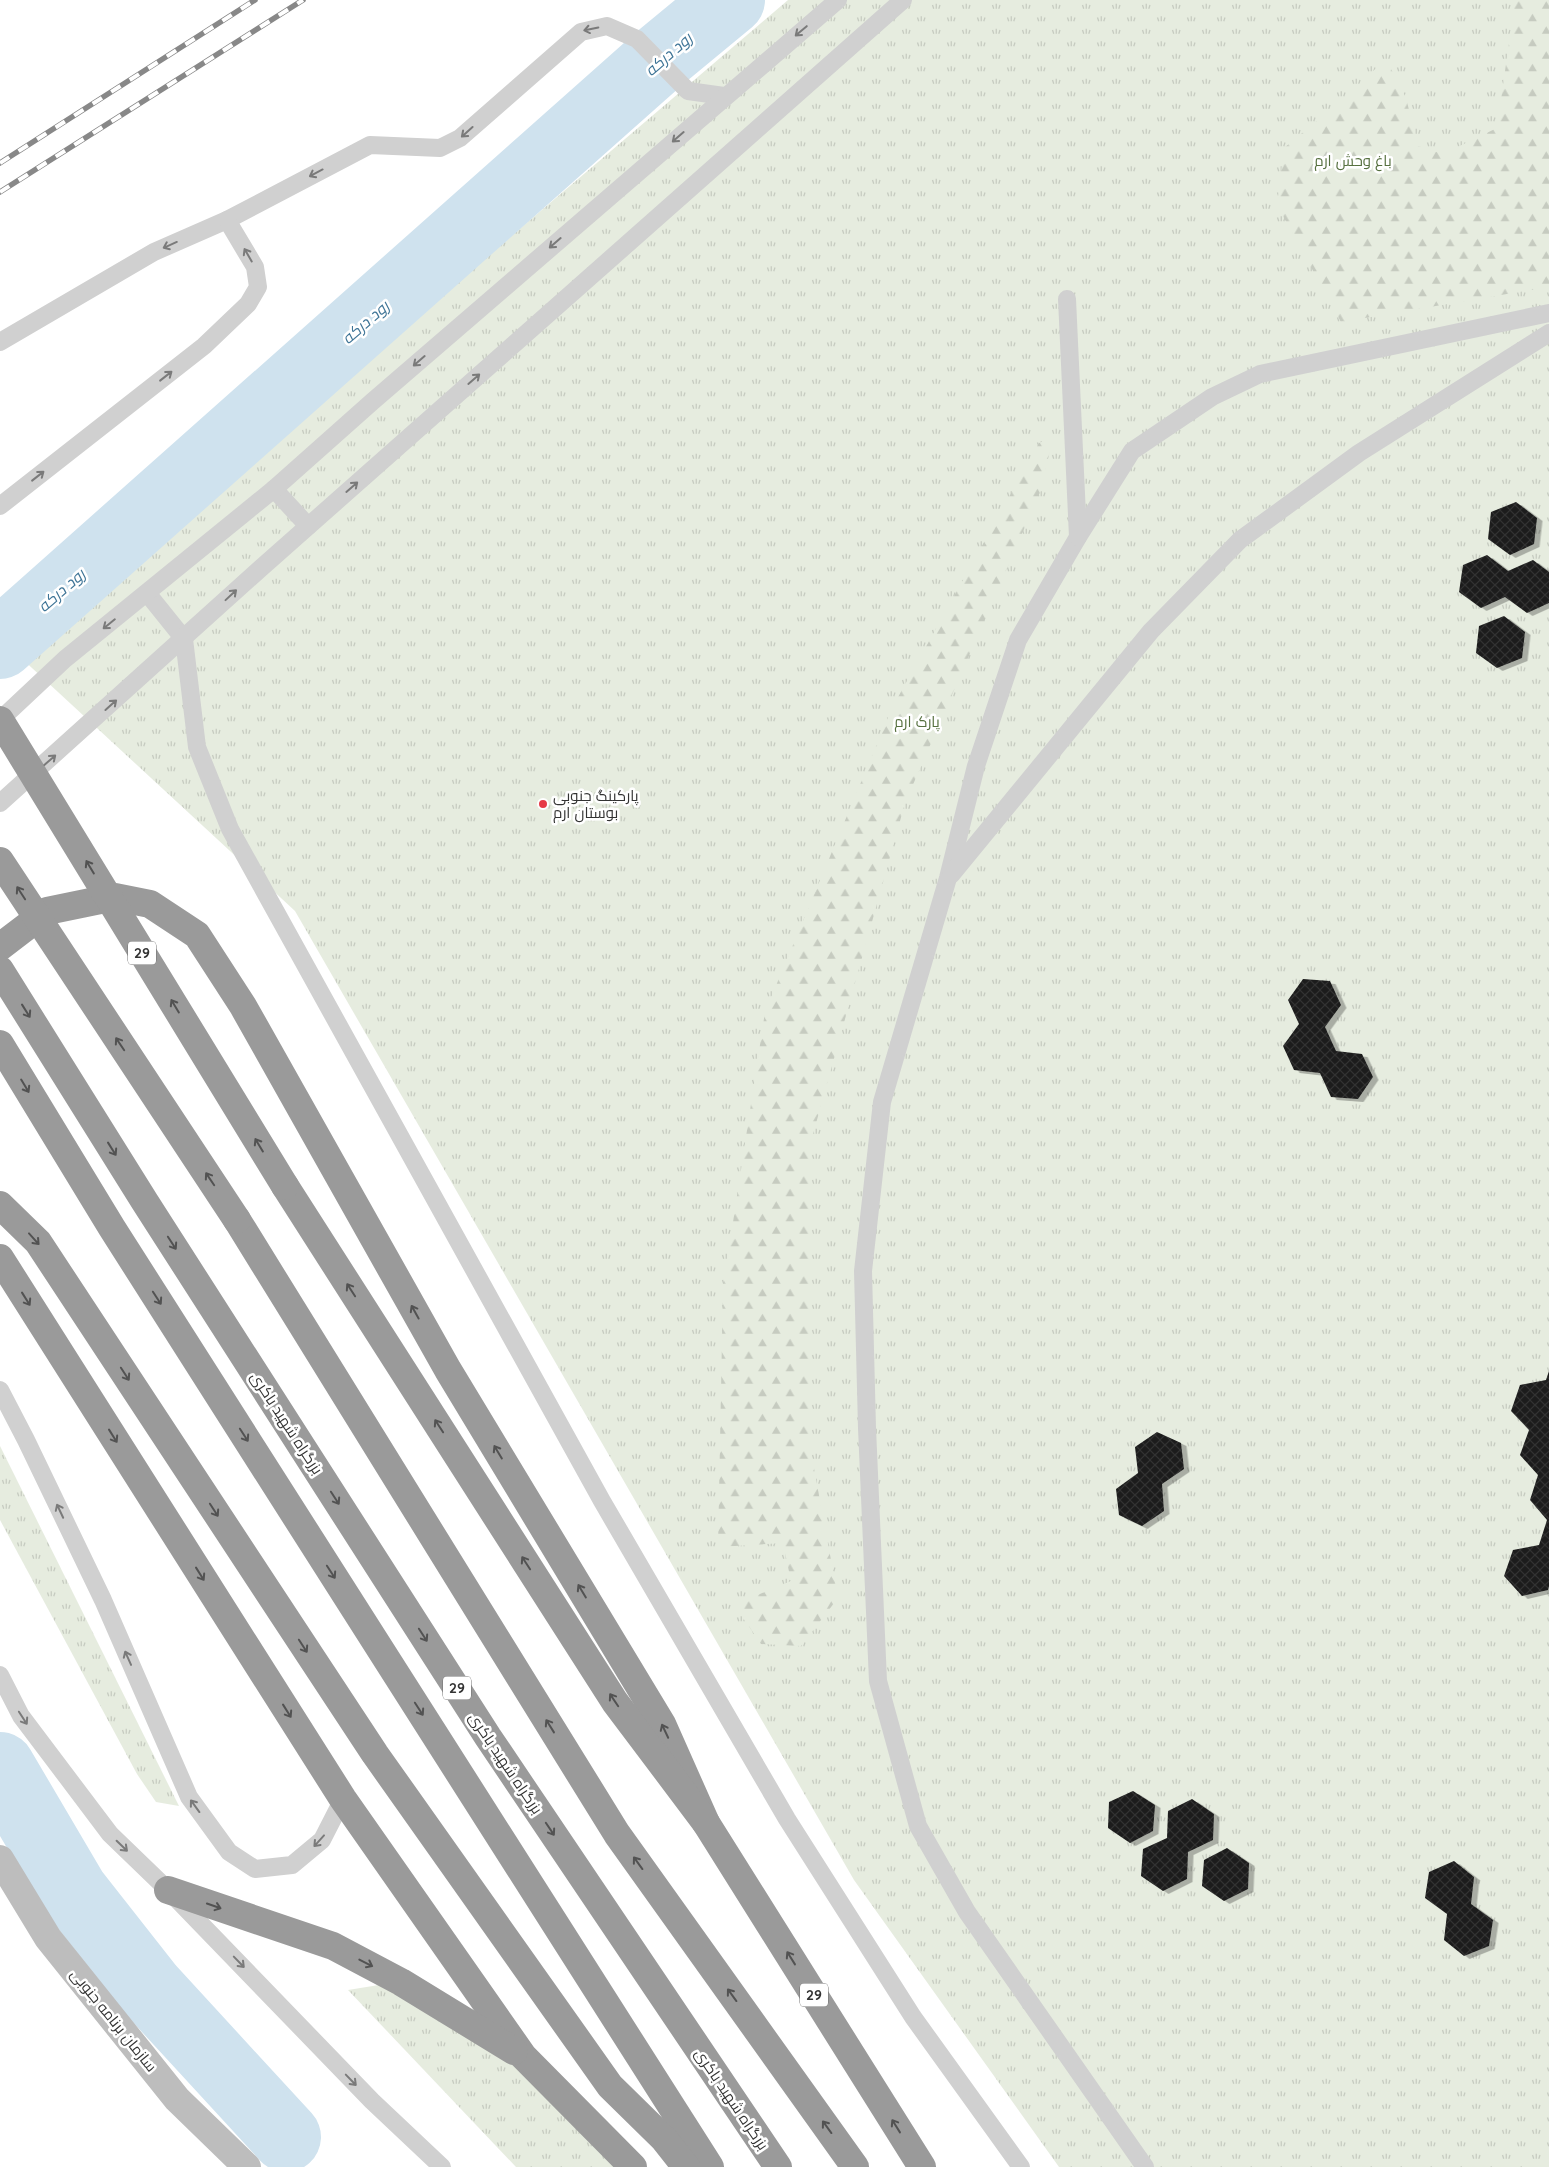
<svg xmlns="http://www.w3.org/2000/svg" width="1549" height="2167" font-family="Quicksand,Cairo,sans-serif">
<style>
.grass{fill:url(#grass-tufts)}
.forest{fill:url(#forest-firs)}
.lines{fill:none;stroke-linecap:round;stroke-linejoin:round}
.river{stroke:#cfe2ee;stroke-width:70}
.building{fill:url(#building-cross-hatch);filter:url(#shadow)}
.lane{stroke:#d0d0d0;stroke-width:18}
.secondary{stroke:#bdbdbd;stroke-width:28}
.highway{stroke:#9a9a9a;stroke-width:28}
.rail-casing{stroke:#888;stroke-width:5.5}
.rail{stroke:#fff;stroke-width:4;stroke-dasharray:11;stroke-linecap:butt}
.highway-bridge{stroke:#9a9a9a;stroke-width:28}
.oneway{stroke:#7a7a7a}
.oneway2{stroke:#525252}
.poi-dot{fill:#e63946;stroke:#fff;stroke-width:2}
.labels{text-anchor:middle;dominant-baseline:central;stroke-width:5;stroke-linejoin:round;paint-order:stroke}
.shield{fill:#fff;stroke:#707070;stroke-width:1}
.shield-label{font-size:14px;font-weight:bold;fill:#333}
.park-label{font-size:15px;fill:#56703f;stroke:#fff}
.poi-label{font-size:15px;fill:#333;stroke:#fff;text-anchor:start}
.street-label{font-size:15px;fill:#333;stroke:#fff}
.water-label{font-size:16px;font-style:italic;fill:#3f7597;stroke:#fff}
</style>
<defs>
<pattern id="grass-tufts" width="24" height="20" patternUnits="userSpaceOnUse" patternTransform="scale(1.25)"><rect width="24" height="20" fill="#e6ecdf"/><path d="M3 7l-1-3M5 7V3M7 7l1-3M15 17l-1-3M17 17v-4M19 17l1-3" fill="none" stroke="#c6cbc0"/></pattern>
<pattern id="forest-firs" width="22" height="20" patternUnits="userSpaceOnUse" patternTransform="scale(1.25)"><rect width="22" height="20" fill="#e6ecdf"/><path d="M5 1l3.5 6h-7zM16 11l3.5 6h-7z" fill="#c6cbc0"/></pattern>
<pattern id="building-cross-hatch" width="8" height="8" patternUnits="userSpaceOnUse" patternTransform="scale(1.25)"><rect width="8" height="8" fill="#1a1a1a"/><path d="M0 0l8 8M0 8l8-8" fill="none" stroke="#333"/></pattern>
<filter id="shadow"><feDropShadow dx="5.5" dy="3" stdDeviation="0" flood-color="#0004"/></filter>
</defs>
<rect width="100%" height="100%" fill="#fff"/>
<g class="grass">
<path d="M788,0H1549V2167H1059L854,1880L295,911L19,656Z"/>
<path d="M0,1446L179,1806L156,1802L137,1774L0,1520Z"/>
<path d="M385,1984L513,2061L618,2167H516L348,1990Z"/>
</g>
<g class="forest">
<path d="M1515,0H1549V287L1341,322L1277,205L1284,148L1341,101L1386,59L1406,98L1418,146L1443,154L1497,128Z"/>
<path d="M1053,437L1041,490L905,803L810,1145L809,1441L838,1598L801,1646L761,1644L734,1605L791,1581L783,1543L718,1547L723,1288L765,1012L892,708L1039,443Z"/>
</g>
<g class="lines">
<g class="river">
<path d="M0,644L661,57L730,0"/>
<path d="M0,1767L73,1891L150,1989L286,2137"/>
</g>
</g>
<g class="building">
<path d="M1516,502L1537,518L1534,544L1510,555L1488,539L1491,512Z"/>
<path d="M1487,555L1508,571L1533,560L1549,572V603L1527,613L1505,597L1481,608L1459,592L1463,565Z"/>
<path d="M1504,616L1525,632L1522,658L1497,668L1476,653L1479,626Z"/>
<path d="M1303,979L1330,981L1341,1005L1325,1027L1336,1051L1362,1054L1373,1077L1358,1099L1331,1097L1320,1073L1294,1070L1283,1046L1299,1024L1288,1000Z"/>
<path d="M1549,1371V1586L1548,1590L1522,1596L1504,1576L1513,1550L1539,1545L1547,1520L1530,1500L1538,1475L1520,1455L1529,1430L1511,1411L1520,1385L1546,1380Z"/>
<path d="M1157,1432L1181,1443L1184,1469L1162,1484L1164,1511L1142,1526L1119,1515L1116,1489L1138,1473L1135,1447Z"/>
<path d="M1133,1791L1155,1805L1153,1831L1130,1843L1108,1828L1109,1802Z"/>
<path d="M1192,1799L1214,1814L1213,1840L1188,1852L1187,1879L1163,1891L1141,1876L1143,1849L1167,1838L1168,1811Z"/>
<path d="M1227,1848L1249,1863L1248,1889L1224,1901L1202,1886L1204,1860Z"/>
<path d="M1454,1861L1474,1877L1471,1904L1493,1920L1489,1946L1464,1956L1444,1940L1447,1914L1425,1898L1429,1872Z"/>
</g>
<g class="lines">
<g class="lane">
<path d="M1067,299L1078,537L1018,640L976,766L948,878L882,1102L863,1271L867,1428L878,1681L918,1826L967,1912L1145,2167"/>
<path d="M0,342L154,252L227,220L370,145L440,148L460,138L581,32L607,26L637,39L688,91L724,96"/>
<path d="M274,489L308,526"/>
<path d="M0,506L204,346L248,304L258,287L255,267L227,220"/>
<path d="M1078,537L1132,451L1212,397L1260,374L1549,313"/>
<path d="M147,593L184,639L197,747L230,829L602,1501L787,1819L913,2017L1021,2167"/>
<path d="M0,720L65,659L274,489L373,401L838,0"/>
<path d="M0,803L261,568L903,0"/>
<path d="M951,875L1151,631L1240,540L1359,453L1549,333"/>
<path d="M0,1390L26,1440L103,1600L189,1797L229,1852L255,1869L292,1865L322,1840L343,1799"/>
<path d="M0,1675L21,1716L110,1834L168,1890L372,2101L442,2167"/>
</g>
<path class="secondary" d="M0,1859L48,1938L177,2099L247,2167"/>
<g class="highway">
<path d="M0,947L47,911L115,897L150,904L197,935L243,1006L448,1370L662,1724L706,1823"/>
<path d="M0,970L145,1202L488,1737L778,2167"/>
<path d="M0,1044L112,1228L710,2167"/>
<path d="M285,1186L615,1702L706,1823L922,2167"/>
<path d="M0,1205L38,1242L375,1754L610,2086L664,2139L686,2167"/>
<path d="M237,1220L617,1834L855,2167"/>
<path d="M0,1258L343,1799L523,2056L633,2167"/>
<path d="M168,1890L333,1946L401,1982L514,2051"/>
</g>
<defs>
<g id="rail">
<path d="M0,163L255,0"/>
<path d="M0,192L303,0"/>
</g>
</defs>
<use href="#rail" class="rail-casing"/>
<use href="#rail" class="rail"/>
<g class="highway-bridge">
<path d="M0,720L285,1186"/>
<path d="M0,861L237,1220"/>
</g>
</g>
<defs><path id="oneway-shaft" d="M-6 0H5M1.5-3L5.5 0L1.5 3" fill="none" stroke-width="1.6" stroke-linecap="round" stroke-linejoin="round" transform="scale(1.25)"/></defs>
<g class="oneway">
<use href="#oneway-shaft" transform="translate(591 29) rotate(168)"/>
<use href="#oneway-shaft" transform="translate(801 31) rotate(140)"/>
<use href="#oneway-shaft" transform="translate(467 132) rotate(138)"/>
<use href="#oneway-shaft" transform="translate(678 137) rotate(139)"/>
<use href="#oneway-shaft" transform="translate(316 173) rotate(152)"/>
<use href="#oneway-shaft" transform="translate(555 243) rotate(139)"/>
<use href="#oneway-shaft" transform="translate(170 245) rotate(156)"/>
<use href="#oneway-shaft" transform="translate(248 255) rotate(-120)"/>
<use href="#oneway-shaft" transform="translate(419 361) rotate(139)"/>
<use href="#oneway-shaft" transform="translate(166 376) rotate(-38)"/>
<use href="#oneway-shaft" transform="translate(474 379) rotate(-41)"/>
<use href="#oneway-shaft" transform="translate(38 476) rotate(-38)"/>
<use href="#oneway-shaft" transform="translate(352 487) rotate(-41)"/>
<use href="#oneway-shaft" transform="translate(231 595) rotate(-43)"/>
<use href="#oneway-shaft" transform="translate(109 624) rotate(141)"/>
<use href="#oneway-shaft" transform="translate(111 705) rotate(-42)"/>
<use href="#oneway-shaft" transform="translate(50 760) rotate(-41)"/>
<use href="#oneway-shaft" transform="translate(60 1511) rotate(-115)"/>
<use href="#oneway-shaft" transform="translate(128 1658) rotate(-114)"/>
<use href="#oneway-shaft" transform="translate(23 1718) rotate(57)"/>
<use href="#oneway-shaft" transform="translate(195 1806) rotate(-126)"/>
<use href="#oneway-shaft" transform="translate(319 1841) rotate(132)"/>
<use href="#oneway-shaft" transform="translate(122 1846) rotate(44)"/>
<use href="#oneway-shaft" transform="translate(239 1962) rotate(46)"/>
<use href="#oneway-shaft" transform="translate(351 2080) rotate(46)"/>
</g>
<g class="oneway2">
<use href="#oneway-shaft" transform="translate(90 867) rotate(-121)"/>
<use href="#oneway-shaft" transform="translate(21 893) rotate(-123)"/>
<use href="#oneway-shaft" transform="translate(175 1006) rotate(-121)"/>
<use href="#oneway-shaft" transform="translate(26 1011) rotate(58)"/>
<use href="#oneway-shaft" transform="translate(120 1044) rotate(-124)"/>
<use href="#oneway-shaft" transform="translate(25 1086) rotate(59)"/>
<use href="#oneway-shaft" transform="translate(259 1145) rotate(-121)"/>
<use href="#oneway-shaft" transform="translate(112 1149) rotate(58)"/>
<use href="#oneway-shaft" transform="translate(210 1179) rotate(-124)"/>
<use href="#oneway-shaft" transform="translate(34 1239) rotate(48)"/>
<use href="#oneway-shaft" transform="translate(172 1243) rotate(57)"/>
<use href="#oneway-shaft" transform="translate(351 1290) rotate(-123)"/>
<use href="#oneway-shaft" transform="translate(157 1298) rotate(57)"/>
<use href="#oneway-shaft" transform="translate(26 1299) rotate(58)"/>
<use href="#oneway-shaft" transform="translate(415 1312) rotate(-119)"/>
<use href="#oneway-shaft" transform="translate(125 1374) rotate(57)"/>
<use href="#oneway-shaft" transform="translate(439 1426) rotate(-123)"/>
<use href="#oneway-shaft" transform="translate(244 1435) rotate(57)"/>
<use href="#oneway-shaft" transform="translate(113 1436) rotate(58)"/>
<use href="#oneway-shaft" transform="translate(498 1452) rotate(-121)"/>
<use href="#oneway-shaft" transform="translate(335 1498) rotate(57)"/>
<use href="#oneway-shaft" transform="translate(214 1510) rotate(57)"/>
<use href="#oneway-shaft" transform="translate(526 1563) rotate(-123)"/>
<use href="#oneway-shaft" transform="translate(331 1572) rotate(57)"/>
<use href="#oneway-shaft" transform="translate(200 1574) rotate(58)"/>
<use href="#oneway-shaft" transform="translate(582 1591) rotate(-121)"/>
<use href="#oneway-shaft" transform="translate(423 1635) rotate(57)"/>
<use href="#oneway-shaft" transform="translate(303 1646) rotate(57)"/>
<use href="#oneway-shaft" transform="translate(614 1700) rotate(-124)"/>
<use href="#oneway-shaft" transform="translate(419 1709) rotate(57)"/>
<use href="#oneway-shaft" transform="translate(287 1711) rotate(58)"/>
<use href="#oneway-shaft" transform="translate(550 1726) rotate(-122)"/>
<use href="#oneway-shaft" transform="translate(665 1731) rotate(-115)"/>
<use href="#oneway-shaft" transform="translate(550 1829) rotate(56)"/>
<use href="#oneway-shaft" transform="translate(638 1863) rotate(-126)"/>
<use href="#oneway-shaft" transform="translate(214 1906) rotate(19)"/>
<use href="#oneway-shaft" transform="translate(791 1958) rotate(-122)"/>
<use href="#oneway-shaft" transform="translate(366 1963) rotate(27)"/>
<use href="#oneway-shaft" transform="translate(732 1995) rotate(-126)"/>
<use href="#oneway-shaft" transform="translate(896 2126) rotate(-122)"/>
<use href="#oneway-shaft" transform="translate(827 2127) rotate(-126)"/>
</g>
<circle class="poi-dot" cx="543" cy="804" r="5"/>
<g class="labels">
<g class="shield">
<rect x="128" y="941.5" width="28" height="23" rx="4"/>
<rect x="443" y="1676.5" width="28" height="23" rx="4"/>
<rect x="800" y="1983.5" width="28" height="23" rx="4"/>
</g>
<g class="shield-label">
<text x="142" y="953">29</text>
<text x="457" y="1688">29</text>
<text x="814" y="1995">29</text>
</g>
<g class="park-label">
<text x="1353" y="160">باغ وحش ارم</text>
<text x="917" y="721">پارک ارم</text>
</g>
<g class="poi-label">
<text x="553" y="795">پارکینگ جنوبی<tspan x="553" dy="17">بوستان ارم</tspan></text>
</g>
<g class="street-label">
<text transform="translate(287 1423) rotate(57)">بزرگراه شهید باکری</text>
<text transform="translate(506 1763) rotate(56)">بزرگراه شهید باکری</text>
<text transform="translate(114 2020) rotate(51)">سازمان برنامه جنوبی</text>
<text transform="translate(732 2099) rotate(56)">بزرگراه شهید باکری</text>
</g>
<g class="water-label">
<text transform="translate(668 54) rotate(-41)">رود درکه</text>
<text transform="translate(365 322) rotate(-41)">رود درکه</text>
<text transform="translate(61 590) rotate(-41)">رود درکه</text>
</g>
</g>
</svg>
